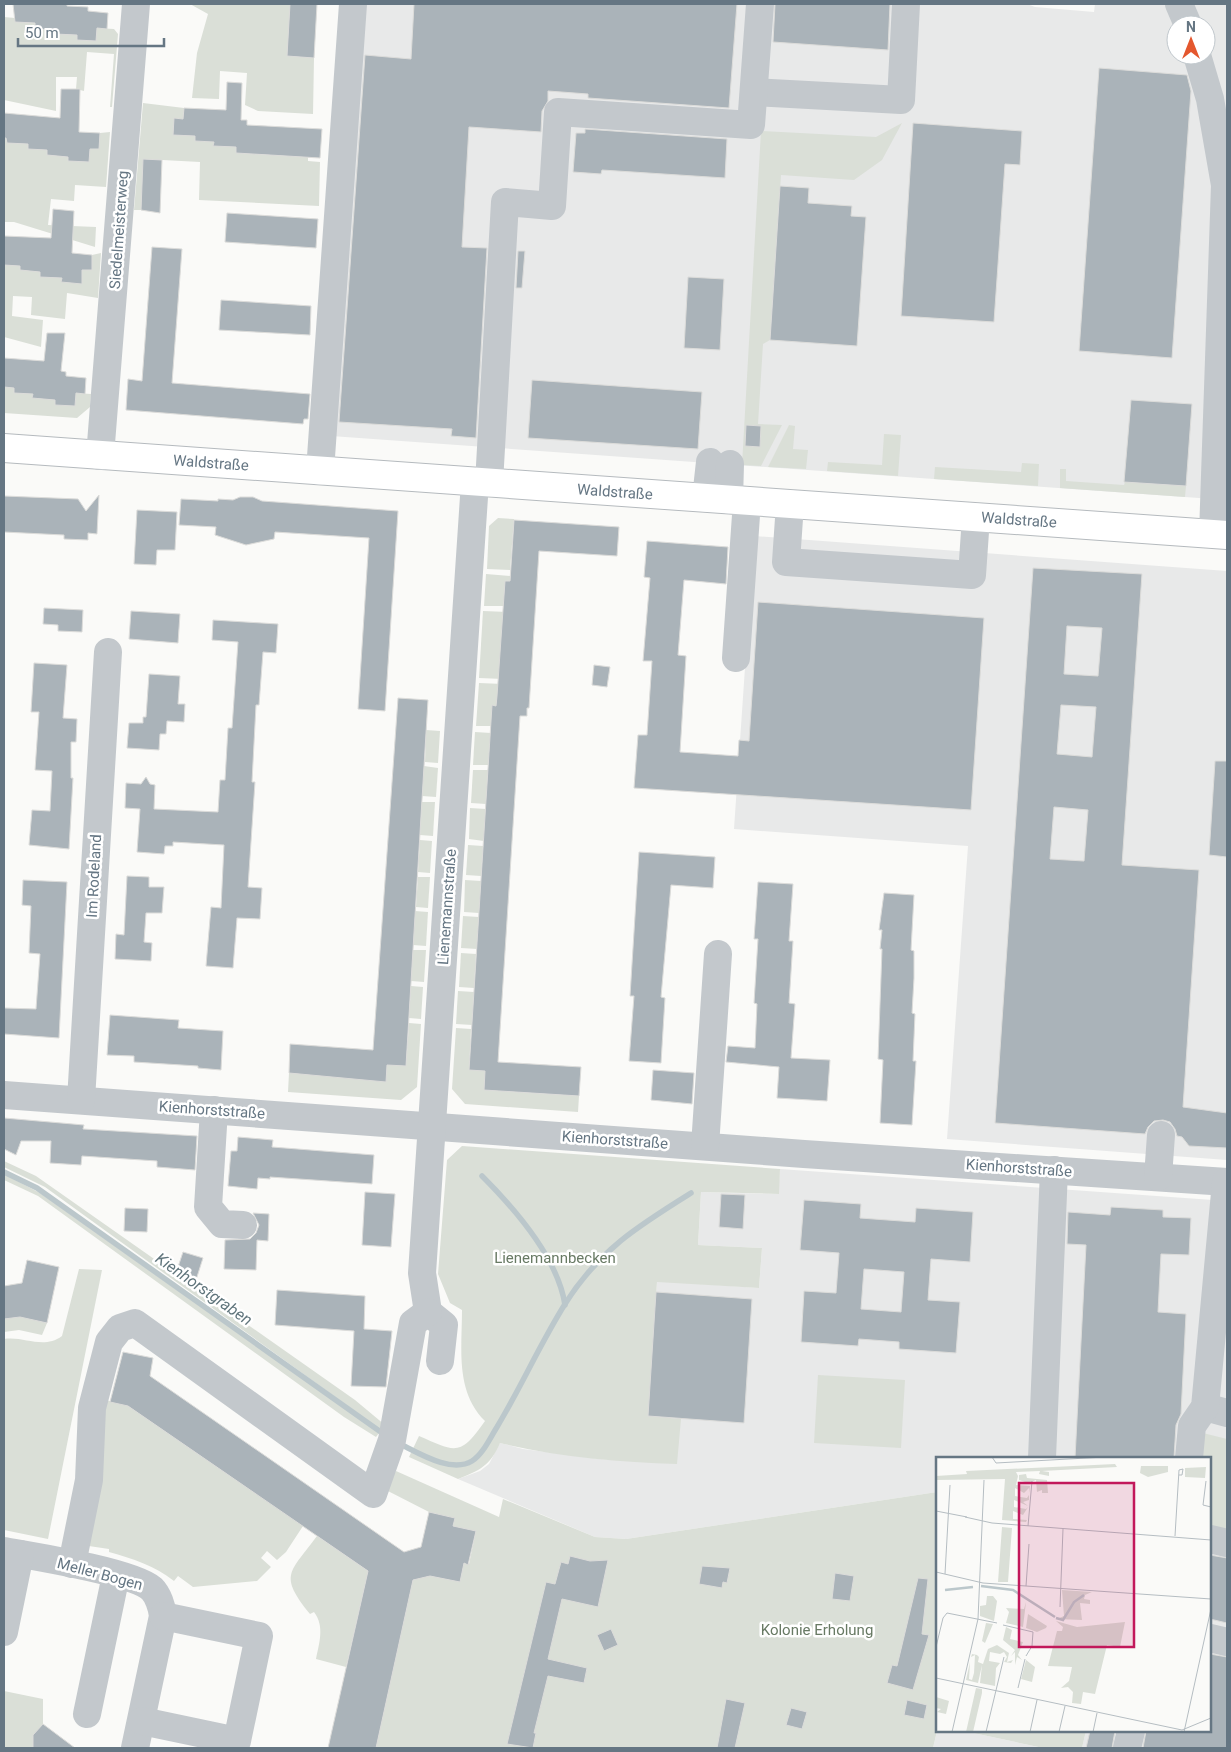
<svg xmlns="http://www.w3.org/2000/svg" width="1231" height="1752" font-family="Roboto,sans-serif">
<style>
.built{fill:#e8e9e9;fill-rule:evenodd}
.green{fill:#dadfd7}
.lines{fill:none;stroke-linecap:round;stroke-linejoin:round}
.stream{stroke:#bbc7cb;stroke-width:5.5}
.building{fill:#aab3b9;stroke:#dcdcda;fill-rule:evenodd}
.major-casing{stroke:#b5babe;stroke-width:30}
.minor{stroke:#c3c8cc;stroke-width:28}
.major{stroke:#fff;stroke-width:28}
.labels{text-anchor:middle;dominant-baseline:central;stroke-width:5;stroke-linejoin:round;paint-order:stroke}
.street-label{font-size:15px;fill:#657683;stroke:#fff}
.park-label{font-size:15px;fill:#687a64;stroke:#fff}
.water-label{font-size:16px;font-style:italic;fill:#60757c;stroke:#fff}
.inset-river{fill:none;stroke:#bbc7cb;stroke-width:2.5}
.inset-road{fill:none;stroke:#b5bdc2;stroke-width:1}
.view{fill:#c2185b;fill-opacity:0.15;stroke:#c2185b;stroke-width:2.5}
.inset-edge{fill:none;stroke:#657683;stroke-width:2.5}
</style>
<rect width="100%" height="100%" fill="#fafaf8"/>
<g class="built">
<path d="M345,4H1027L1035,7L1094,12L1095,4H1227V500L317,435ZM1176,25H1206V55H1176Z"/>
<path d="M754,536L1227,571V1160L947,1139L968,846L734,829Z"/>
<path d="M780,1169L1227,1201V1748H1082L1086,1731H1210V1458H937V1492L626,1539L595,1537L458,1479L480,1471L489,1464L500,1443L523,1449L609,1460L648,1416L657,1281L759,1288L762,1248L698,1245L701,1192L778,1194Z"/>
<path d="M937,1731H964L1043,1748H933Z"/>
</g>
<g class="green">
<path d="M190,4H290L287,56L314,58L313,114L258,111L245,105L247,73L220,71L219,99L192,98L197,53L208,14Z"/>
<path d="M4,17L15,18V22L35,23L55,30V34L77,35V40L96,41L97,28L114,29L118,34L112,107H110L114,54L87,52L84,91L76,89L77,77H56V111L4,100Z"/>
<path d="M143,103L184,108L183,119H174L173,135L195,136L214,142V146L236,147V153L308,157V161L320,162L319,206L199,200L200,162L144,159L141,210H134Z"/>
<path d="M902,123L882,160L854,180L781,175L770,340L763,344L758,424L782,425L761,466L742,465L761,131L876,137Z"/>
<path d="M110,132L106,187L75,185L74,201L51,199L48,225L96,227L95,247L14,222H4V138H6L7,143L28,144V149L47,150V155L68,157V161L89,162L90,149H99L100,133Z"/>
<path d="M101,253L98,298L67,293L65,319L31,315L32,297L13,296L12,316L43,320L41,347L4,337V265L20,266V270L40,272V277L62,278V282L81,283L82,270H92V255Z"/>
<path d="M4,387L14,388V393L33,394V398L55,400V404L76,393L91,394L90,407L77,418L4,413Z"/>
<path d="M789,425L795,426L793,449L808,450L806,469L768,467Z"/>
<path d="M884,434L901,435L898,476L827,471L828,462L882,465Z"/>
<path d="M1022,463L1039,464L1038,486L934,479L935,467L1021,472Z"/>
<path d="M1060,469H1066V481L1124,485L1125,482L1186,486L1185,497L1060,488Z"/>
<path d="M498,518L514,519L510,570L487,569L489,526Z"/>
<path d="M486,574L510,576V581H505L504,597L508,606H484Z"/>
<path d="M483,611L508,612L503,679L479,678Z"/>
<path d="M479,683L503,684L502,696H497L496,706L493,705L491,726H476Z"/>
<path d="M426,730L440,731L438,763L425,762Z"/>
<path d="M475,732L491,733L488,765H473Z"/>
<path d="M424,766L438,768L436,797L422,796Z"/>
<path d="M473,770H488L486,804L471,803Z"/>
<path d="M422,802H435L433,836L420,835Z"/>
<path d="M470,808L486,809L484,841L469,839Z"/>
<path d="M420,840L432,841L430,873L418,872Z"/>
<path d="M468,845L483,846L481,876L466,875Z"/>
<path d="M418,877H430L428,908L416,907Z"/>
<path d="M465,880L481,881L479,913L464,912Z"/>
<path d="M415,911L428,912L426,946L413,945Z"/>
<path d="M463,916L479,917L477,949L461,948Z"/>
<path d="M413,950H426L424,982L411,981Z"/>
<path d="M461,953L476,954L474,988L459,987Z"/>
<path d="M411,986L423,987L421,1019L409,1018Z"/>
<path d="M458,991L474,992L472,1025L456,1024Z"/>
<path d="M409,1023L421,1024L417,1087L401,1100L288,1092L289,1073L386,1081L387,1065L406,1066Z"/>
<path d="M456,1028L471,1029L469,1070L485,1071L484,1090L579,1096L578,1112L465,1104L452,1089Z"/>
<path d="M462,1146L780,1169L779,1194L701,1192L698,1245L762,1248L759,1288L657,1282L648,1416L681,1419L677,1464C618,1462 557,1457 500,1443C491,1465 479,1471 458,1479L409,1457L419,1436C456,1452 460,1457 485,1421C455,1391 462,1349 462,1310L450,1303L438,1274L447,1160Z"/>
<path d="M4,1161L36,1176L355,1400L385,1425L381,1430L45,1187L4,1167Z"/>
<path d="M4,1174L40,1193L379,1433L376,1437L344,1417L38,1196L4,1180Z"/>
<path d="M79,1269L102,1270L48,1539L4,1530V1339C25,1336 43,1350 62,1336Z"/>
<path d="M31,1315L30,1319L47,1323L42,1335L19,1330L4,1332V1319Z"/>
<path d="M818,1375L905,1380L901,1448L814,1443Z"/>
<path d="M102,1399L128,1406L303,1526L286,1552L277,1560L267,1551L261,1558L271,1567L257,1581L193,1587L178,1576L174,1581C154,1565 133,1559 109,1552V1549L82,1545Z"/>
<path d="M1203,1433L1227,1439V1537L1210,1533V1458H1193Z"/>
<path d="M396,1471L499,1517L503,1499L595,1537L626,1539L937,1492V1731L933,1748H376L413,1580L430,1576L460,1582L464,1563L469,1564L476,1531L453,1526L454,1518L429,1512L384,1489Z"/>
<path d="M317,1536L368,1571L346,1667L316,1659C319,1644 325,1626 314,1612L310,1614C278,1574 290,1573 317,1536Z"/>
<path d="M4,1691L43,1699V1724L33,1735V1748H4Z"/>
<path d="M964,1731H1086L1082,1748H1043Z"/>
</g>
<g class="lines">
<g class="stream">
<path d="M4,1172L37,1188L385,1435"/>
<path d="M482,1176C515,1209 558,1258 565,1305"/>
<path d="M398,1443C417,1452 451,1474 472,1461C483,1454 490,1438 497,1427C521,1387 540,1344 565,1304C599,1250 638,1226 691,1193"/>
</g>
</g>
<g class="building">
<path d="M13,4H67V6L88,7V11L108,13L107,29L97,28L96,41L77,40V35L55,34V30L35,29V23L15,22Z"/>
<path d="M290,4H317L314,58L287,56Z"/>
<path d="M414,4H737L729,108L588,98V94L548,91V101L542,111L541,132L469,127L462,247L487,248L476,438L451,436L452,429L339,422L365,55L411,59Z"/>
<path d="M775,4H890L888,50L773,42Z"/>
<path d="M1099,68L1187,75L1191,91L1172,358L1079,351Z"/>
<path d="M227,82L242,83L241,120H247V125L322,129L320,158L236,153V147L213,146L214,142L195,141V136L173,135L174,118L183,119L184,108L226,110Z"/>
<path d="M61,89H80L79,132L100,133L99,149H90L89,162L68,161V157L47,155V150L28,149V144L7,143L6,138H4V113L60,118Z"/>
<path d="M913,123L1022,131L1020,165L1005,164L994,322L901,316Z"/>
<path d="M585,129L727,139L725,178L602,170L601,174L573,172L576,133H585Z"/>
<path d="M143,159L162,160L160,213L141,210Z"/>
<path d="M780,186L809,188L808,203L852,206L851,216L866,217L857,346L770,340Z"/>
<path d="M53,209L74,211L72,253L92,255V270H82V284L61,282L62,278L40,277V272L20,270V266L4,265V236L51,238Z"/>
<path d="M227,213L318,219L316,248L225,242Z"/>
<path d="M152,247L182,249L172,383L310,394L308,419H304L303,424L126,410L128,379L142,381Z"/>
<path d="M518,251H525L522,288H516Z"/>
<path d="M688,277L724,279L720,350L684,348Z"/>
<path d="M221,300L311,306L310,335L219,330Z"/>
<path d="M47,333H65L61,371L66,372V376L86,378L85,394L76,393L75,406L55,405V400L32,398L33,394L14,393V388L4,387V358L44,361Z"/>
<path d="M532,380L702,392L698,449L528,438Z"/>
<path d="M1131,400L1192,404L1186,486L1124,482Z"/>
<path d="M746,425L761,426L760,447L745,446Z"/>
<path d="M99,495L97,534L88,533V540L64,539V535L4,532V496L78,499L86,511Z"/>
<path d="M240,497H253L262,501L398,511L385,711L358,709L369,538L275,532L274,539L246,545L215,535L216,527L179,525L181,499L218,501V499L233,500Z"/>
<path d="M137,510L177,512L175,550H157L156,565L134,564Z"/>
<path d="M514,520L619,527L617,556L539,551L529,708H527V716H520L498,1062L581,1067L579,1096L484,1090L485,1071L469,1070L492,705L496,706L497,696L505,581H510Z"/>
<path d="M647,541L728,547L726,584L684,580L678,655L686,656L680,752L738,756L739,740L749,741L758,602L984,618L971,810L634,788L638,735H647L652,661H643L650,578L644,577Z"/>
<path d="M1033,568L1142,574L1122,865L1199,870L1183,1107L1227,1113V1148L1189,1146L1182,1137L1177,1136L1175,1129L1170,1122L1163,1120L1154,1121L1148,1127L1145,1134L995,1123ZM1067,626L1102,628L1098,676L1064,674ZM1061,705L1096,707L1092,757L1057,754ZM1054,807L1088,810L1084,861L1050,859Z"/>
<path d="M44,608L83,610L82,632L58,631V625L43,624Z"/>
<path d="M131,611L180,614L178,643L129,639Z"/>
<path d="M213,620L278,624L276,653L263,652L259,705H256L252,782H255L248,887L262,888L260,919L237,918L233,968L206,966L211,907L221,908L224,845L173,842V846H165L164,854L137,852L140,809L125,808L126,783L141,784L146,777L150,784L155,785L154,809L218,812L220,780H225L228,728H232L238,642L212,640Z"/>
<path d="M34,663L67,665L63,718L77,719L76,742H71V778H73L69,849L29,845L32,810L50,811L52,771L35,770L39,712H31Z"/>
<path d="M594,665L610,667L607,687L592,685Z"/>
<path d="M149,674L180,676L178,704H185L184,722L167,721L166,734H160L159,750L127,748L129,723H143V717H146Z"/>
<path d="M398,698L428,700L406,1066L387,1065L386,1082L289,1073L290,1044L373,1050Z"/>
<path d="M1215,761H1227V857L1209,855Z"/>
<path d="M639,852L715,857L713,888L671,885L661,997L665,998L661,1063L629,1061L634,996H630Z"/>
<path d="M127,876L149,877V887H164L162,913H146L144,942L152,943L151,961L115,959L116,934L124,935Z"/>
<path d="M23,880L67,882L59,1038L4,1034V1008L36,1009L40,954L29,953L31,906L22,905Z"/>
<path d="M758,882L793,884L789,941H793L789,1003L795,1004L791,1058L830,1060L827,1101L777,1098L779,1067L726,1062L728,1046L755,1048L757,1004L754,1003L758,939H754Z"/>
<path d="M884,893L914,895L911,950L914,951V978L912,1013L915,1014L913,1061H916L912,1125L880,1123L883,1060L878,1059L882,949H880L882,930H879Z"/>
<path d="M110,1015L179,1020L178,1028L223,1031L221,1070L198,1068V1066L134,1062V1056L107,1055Z"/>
<path d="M653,1070L694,1073L692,1104L651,1100Z"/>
<path d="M4,1118L84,1125L83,1129L197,1136L195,1170L157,1167V1161L82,1156L81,1165L50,1163L51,1141H21L16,1155L4,1149Z"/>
<path d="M238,1137L273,1140L272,1147L374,1155L372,1184L270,1177V1179L258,1178L257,1189L228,1186L231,1151H237Z"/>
<path d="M365,1192L395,1194L391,1247L362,1245Z"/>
<path d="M721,1194L745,1195L743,1229L719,1227Z"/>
<path d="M804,1200L861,1204L860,1218L915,1222L916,1208L973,1212L970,1262L931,1259L928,1300L960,1302L956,1353L899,1349V1342L859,1339L858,1346L801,1342L804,1291L836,1293L839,1253L800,1250ZM864,1269L904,1272L901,1312L861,1309Z"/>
<path d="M1111,1207L1163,1210V1217L1191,1218L1189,1255L1161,1254L1158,1312L1186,1314L1181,1414L1176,1425L1174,1458H1075L1086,1245L1067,1244L1068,1212L1110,1215Z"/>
<path d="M125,1208L148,1209L147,1232L124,1231Z"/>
<path d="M253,1213L269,1214L268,1241L257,1240L256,1270L224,1269L225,1240L250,1239L256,1233L259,1225Z"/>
<path d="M183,1252L203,1258L196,1280L176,1273Z"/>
<path d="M27,1260L59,1267L47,1323L20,1317L4,1319V1286L22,1283Z"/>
<path d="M277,1290L365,1296L364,1329L392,1331L386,1387L351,1386L354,1331L275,1325Z"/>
<path d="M656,1292L752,1299L744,1423L648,1416Z"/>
<path d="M123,1352L153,1358L150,1376L404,1552L421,1547L429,1512L455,1518L453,1526L476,1531L468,1565L464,1563L460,1582L430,1576L413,1580L376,1748H328L368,1571L128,1406L110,1402Z"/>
<path d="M1210,1555L1227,1558V1623L1210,1619Z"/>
<path d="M570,1556L590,1561L608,1560L598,1607L562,1599L548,1659L587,1668L584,1683L548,1676L534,1733H536L533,1748L507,1744L546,1582L555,1584L561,1562L568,1564Z"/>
<path d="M702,1566L730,1568L727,1583L723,1582L722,1588L699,1584Z"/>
<path d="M835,1573L854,1576L850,1601L832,1599Z"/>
<path d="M918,1578L928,1579L922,1634L929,1635L913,1690L887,1683L892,1665L897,1666Z"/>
<path d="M611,1629L618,1645L604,1651L597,1635Z"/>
<path d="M1210,1654L1227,1657V1748H1143L1146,1731H1210Z"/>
<path d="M726,1699L745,1703L735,1748H717Z"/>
<path d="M907,1700L927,1705L924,1719L904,1715Z"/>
<path d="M791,1708L807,1712L802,1729L786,1725Z"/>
<path d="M43,1724L75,1748H33V1735Z"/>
<path d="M1090,1731H1115L1112,1748H1086Z"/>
</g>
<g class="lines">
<defs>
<path id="major" d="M4,448L1227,535"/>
</defs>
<use href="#major" class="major-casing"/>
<g class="minor">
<path d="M1179,4L1188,25"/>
<path d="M1197,55L1210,99L1225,185L1213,534"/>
<path d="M754,92L901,100L906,4"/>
<path d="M100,456L136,4"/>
<path d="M320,471L353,4"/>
<path d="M489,483L505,202L552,206L558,112L751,125L760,4"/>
<path d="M706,498L710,462"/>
<path d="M729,500L730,464"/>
<path d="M790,504L786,562L972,575L976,517"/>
<path d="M736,658L747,501"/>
<path d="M4,1095L804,1154L1227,1182"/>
<path d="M81,1100L108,652"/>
<path d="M214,1110L208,1207L222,1224L243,1225"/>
<path d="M705,1146L718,954"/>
<path d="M1158,1177L1161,1135"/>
<path d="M440,1361L444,1325L428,1312L422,1273L475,482"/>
<path d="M1205,1407L1227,1413"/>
<path d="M1042,1458L1054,1170"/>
<path d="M1189,1458L1192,1426L1205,1407L1226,1182"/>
<path d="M1210,1539L1227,1543"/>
<path d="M4,1551C32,1556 133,1572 152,1589C158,1595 162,1607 163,1616L135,1748"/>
<path d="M72,1564L89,1480L92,1408L109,1342L120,1328L135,1323L373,1494L392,1440L413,1323L428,1312"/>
<path d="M4,1632L20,1554"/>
<path d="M1210,1638L1227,1642"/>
<path d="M87,1714L116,1575"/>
<path d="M142,1721L237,1741L259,1636L163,1616"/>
<path d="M1127,1748L1131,1731"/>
</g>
<use href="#major" class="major"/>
</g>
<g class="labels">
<g class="street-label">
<text transform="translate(119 230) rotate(-86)">Siedelmeisterweg</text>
<text transform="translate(211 463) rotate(4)">Waldstraße</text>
<text transform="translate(615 492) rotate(4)">Waldstraße</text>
<text transform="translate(1019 520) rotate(4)">Waldstraße</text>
<text transform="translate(94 876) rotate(-87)">Im Rodeland</text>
<text transform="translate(447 907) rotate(-86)">Lienemannstraße</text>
<text transform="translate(212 1110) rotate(4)">Kienhorststraße</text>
<text transform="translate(615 1140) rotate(4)">Kienhorststraße</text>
<text transform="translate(1019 1168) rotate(4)">Kienhorststraße</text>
<text transform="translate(100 1574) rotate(15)">Meller Bogen</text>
</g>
<g class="park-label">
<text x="555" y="1258">Lienemannbecken</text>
<text x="817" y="1630">Kolonie Erholung</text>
</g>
<g class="water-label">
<text transform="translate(204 1289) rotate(35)">Kienhorstgraben</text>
</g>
</g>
<g transform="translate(936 1457)">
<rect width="275" height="275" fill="#fafaf8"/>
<path d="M179,7L181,10L106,14L113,15V19L103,17L104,14L80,15L82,19L80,28L94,29L93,36V31L88,36L79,31V39L91,41L93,38V43L87,45L92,49L78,43V50L90,52L92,50L87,58L77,54V62L91,63L90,65L66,63L69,22L0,23V19L31,17L30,14ZM205,9H232V15L212,20L204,16ZM270,10L269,21L249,20V11ZM90,17L91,21L111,23L112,36H106V33L101,35L100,23L93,26L89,25L91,22L89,25L83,23V18ZM66,70L76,71L72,125H62ZM126,133L156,135L149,138L148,142L154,143V147L144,146L146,163L121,162L128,159ZM51,139H57L61,144L58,164L44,159V149L50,148ZM90,145L87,170L70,166L73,155L70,151L88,152ZM92,157L111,169L110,171L101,175L90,171ZM120,164L141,170L189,165L184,190L171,188L159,237L147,235L145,247L136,246L137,235L132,230L125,231L133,224L136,210L112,209L121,174H126L127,170ZM50,166L57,167L49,186L46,184ZM70,170L76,173L74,182L87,185L82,198L86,203L81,200L79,208V195L75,199L79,193L67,183ZM61,188L73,196L71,205L77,203L75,206L68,205L71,200L68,195L64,197L54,195L53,204L64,206L60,211L59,229L44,226L46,208L42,226L30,223L34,205L33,222L36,223L38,216L39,198L35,200L36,197L41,198L43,200L42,205L47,207L52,192ZM90,203L99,210L96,225L85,222ZM40,231L46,232V236L37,275H30ZM0,240L13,244L10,257L1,255L5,252L0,251Z" fill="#dadfd7"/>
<path class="inset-river" d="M45,129L77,133L119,160M9,133L37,130M120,161L127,163L138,145L148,138"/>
<path class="inset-road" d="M56,0L60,6L169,0M270,24L267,48L275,50M0,54L31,60M29,60L56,66L275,83M92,69L96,24M239,79L243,13L247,12L246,18H243M0,115L47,126L275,142M9,117L14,28M90,129L93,87M124,150L127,72M67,168L97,175L96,189L90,199M0,190L7,161L11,156L61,166M0,221L246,273L275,261M82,231L89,202M16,275L42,162L48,23M50,275L68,200M94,275L101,243M123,275L129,249M157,275L161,256M248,275L275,152"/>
<path class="view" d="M83,26H198V190H83Z"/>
<rect width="275" height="275" class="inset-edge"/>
</g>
<rect width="1231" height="1752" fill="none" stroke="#657683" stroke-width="10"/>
<g transform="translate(1191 40)"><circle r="24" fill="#ffffff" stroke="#c1c8cd"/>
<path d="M0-4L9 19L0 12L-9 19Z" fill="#e4572e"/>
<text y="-8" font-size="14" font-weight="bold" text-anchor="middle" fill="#657683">N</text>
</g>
<path d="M18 38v8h146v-8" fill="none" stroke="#657683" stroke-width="2.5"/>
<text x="25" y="38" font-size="15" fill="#657683" stroke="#ffffff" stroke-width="4" paint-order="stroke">50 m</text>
</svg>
